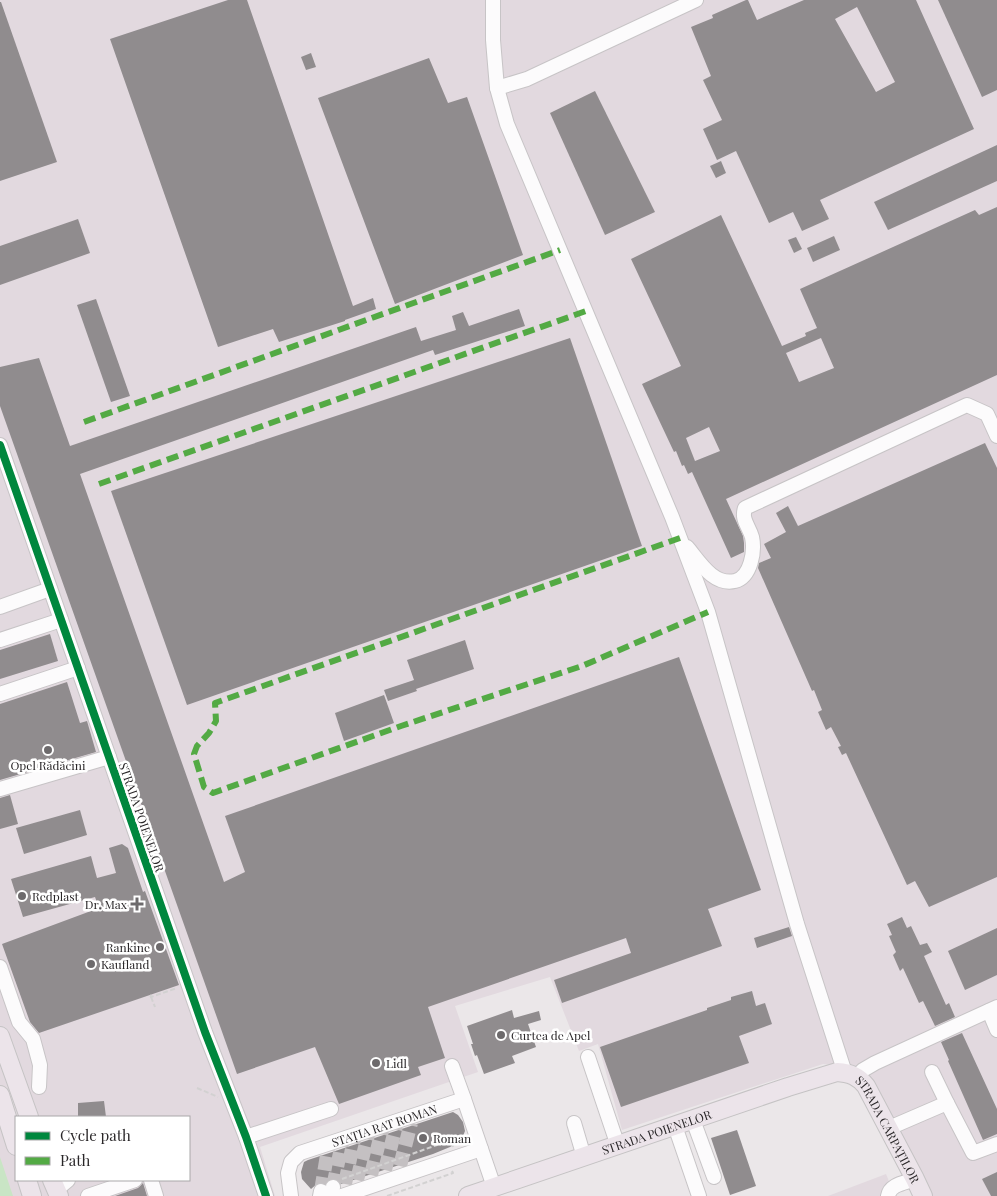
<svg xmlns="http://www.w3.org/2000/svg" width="997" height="1196" font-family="'Playfair Display',serif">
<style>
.built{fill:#e2d9df;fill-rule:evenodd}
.green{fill:#c9e5c5}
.building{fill:#908c8e;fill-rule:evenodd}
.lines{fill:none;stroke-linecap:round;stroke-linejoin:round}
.minor-tunnel{stroke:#c4c0c2;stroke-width:14;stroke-dasharray:14 7;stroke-linecap:butt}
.minor-casing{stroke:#c7c4c6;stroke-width:16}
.major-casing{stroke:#c5c3c4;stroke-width:20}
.path{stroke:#d2d1d1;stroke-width:2;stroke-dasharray:5 2.5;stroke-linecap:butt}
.minor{stroke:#fcfbfc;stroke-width:14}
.major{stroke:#ece4ea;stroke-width:18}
.quiet{stroke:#53aa44;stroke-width:6;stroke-dasharray:12 6;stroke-linecap:butt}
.cycleway-casing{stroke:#fff;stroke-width:11}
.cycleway{stroke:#00873e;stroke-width:8}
.poi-dot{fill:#6d6a6c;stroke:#fff;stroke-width:2}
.labels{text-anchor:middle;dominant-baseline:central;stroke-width:5;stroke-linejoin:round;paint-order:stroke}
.poi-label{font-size:12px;fill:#292628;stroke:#fff;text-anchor:start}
.street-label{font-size:12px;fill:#292628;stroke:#fff}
</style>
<rect width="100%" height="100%" fill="#ebe7e9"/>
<g class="built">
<path d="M0,0H997V1196H932L865,1068L823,1064L622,1130L598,1044L579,1051L550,977L455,1006L478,1072L260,1147L275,1196H0ZM16,1117H189V1180H16Z"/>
<path d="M886,1174L895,1196H828Z"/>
</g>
<path class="green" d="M0,1157L13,1196H0Z"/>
<g class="building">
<path d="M228,0H247L353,306L373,298L376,309L345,320V321L279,342L273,329L218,347L110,39Z"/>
<path d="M746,0H748L757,20L804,0H916L974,129L820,200L829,219L802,231L793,212L769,223L736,151L717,160L703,129L722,120L703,80L711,76L691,27L713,18L712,15ZM857,7L895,82L876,92L835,19Z"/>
<path d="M938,0H997V90L982,97Z"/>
<path d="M0,2H1L57,162L0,181Z"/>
<path d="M311,53L316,67L306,70L301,57Z"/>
<path d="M429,58L448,103L467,97L523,255L395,304L318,98Z"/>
<path d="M595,91L655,212L605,235L550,113Z"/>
<path d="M997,145V181L888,230L874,202Z"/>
<path d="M721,161L726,173L716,178L710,166Z"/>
<path d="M997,207V375L726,499L743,536L744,543V552L731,558L692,472L688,474L684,465L682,466L676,451L674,452L642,384L681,366L631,259L721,215L782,346L806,336L805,333L817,328L800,289L975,210L979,215ZM821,338L834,368L799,382L786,353ZM709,427L720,451L695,461L686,438Z"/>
<path d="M78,219L90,253L0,285V246Z"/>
<path d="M834,236L840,250L813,262L807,248Z"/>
<path d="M796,237L802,249L794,253L788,240Z"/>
<path d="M96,299L130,396L111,402L77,305Z"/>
<path d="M519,309L525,326L435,355L433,350L80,474L224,882L245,872L225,816L679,657L761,890L708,909L722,946L562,1003L554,980L631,953L626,938L428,1007L445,1058L418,1067L421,1075L339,1104L315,1047L237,1074L0,406V367L39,358L70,446L416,327L421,341L456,330L452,316L463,312L469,326Z"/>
<path d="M570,338L642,546L187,705L111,491Z"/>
<path d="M985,443L997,468V877L929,907L915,881L907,885L846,753L842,755L838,747L841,746L831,727L826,730L818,712L822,710L814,690L812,691L758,568L759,563L771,558L764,544L786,532L776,513L788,506L798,526Z"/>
<path d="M50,634L58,661L0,679V650Z"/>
<path d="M465,640L474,669L416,689L417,691L388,701L384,690L414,680L407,660Z"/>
<path d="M67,682L80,723L87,721L96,752L0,780V704Z"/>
<path d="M384,695L394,723L344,741L335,713Z"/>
<path d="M10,795L18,824L0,829V798Z"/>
<path d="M80,810L87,835L24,854L16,828Z"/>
<path d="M122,844L128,848L143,892L145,891L179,985L39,1033L30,1022L2,944L99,908L95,897L23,917L11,879L91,856L97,878L116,873L109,848Z"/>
<path d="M902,917L907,928L911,926L920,945L927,943L932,952L924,956L946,1005L949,1003L955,1017L935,1026L923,1001L919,1003L903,968L900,971L893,955L896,952L889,936L892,935L887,924Z"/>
<path d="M789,927L792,936L757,948L754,938Z"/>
<path d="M997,928V975L965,990L948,951Z"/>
<path d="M752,991L756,1006L765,1003L772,1024L739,1036L749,1063L621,1107L600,1047L707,1010V1008L731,1000V997Z"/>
<path d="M512,1010L514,1018L539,1011L541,1020L528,1024L536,1047L512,1056L515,1063L484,1074L477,1055L475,1056L471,1044H473L467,1026Z"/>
<path d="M962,1033L997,1109V1134L983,1140L948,1061L949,1060L941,1042Z"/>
<path d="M104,1101L106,1117H78V1103Z"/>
<path d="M453,1112L458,1115L463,1122L465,1131L461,1141L450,1147L433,1154L341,1184L338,1180L330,1179L325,1184L318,1183L311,1189L302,1179L301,1172L304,1162L308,1160Z"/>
<path d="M737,1130L756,1186L730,1195L711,1138Z"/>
<path d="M997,1172V1196H991L982,1179Z"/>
<path d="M143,1183L147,1196H115L138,1188Z"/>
</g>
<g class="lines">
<g class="minor-tunnel">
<path d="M400,1166L411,1123"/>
<path d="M385,1170L396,1126"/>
<path d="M371,1175L382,1130"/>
<path d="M357,1180L368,1135"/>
<path d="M345,1184L354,1139"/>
<path d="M333,1187L342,1143"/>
<path d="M321,1191L328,1149"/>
</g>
<defs>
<g id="minor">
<path d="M493,0V40L497,88L507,124L672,517L708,612L797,924L845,1073"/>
<path d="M497,88L527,79L696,0"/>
<path d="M0,445L205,1032L246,1137L266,1196"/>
<path d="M687,547C699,561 713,586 735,581C751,577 755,551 752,537C749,526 741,520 745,508L967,405L987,414L997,436"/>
<path d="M0,607L50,589"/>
<path d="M0,640L61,620"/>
<path d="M0,694L78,668"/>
<path d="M0,789L109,757"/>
<path d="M0,967L19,1022L33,1039L40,1065L39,1087"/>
<path d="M989,1011L997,1030"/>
<path d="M588,1057L618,1146"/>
<path d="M452,1066L464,1099"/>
<path d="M932,1072L947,1103"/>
<path d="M857,1076L863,1070L875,1063L997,1007"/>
<path d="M693,1120L714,1177"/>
<path d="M574,1123L584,1157"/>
<path d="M675,1126L699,1196"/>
<path d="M889,1128L947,1103L973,1153L997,1144"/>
<path d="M246,1137L331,1109"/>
<path d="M151,1180L156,1196"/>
<path d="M56,1190L68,1180"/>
<path d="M88,1196L135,1180"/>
<path id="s1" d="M291,1196L288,1173L291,1162L300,1153L464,1099L494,1187"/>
<path d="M320,1196L321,1191"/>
<path d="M332,1196L333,1187"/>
<path d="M342,1196L481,1149"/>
<path d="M888,1196C890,1184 905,1183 915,1179"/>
</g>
<g id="major">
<path d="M0,1036L29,1117"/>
<path d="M0,1095L16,1146"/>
<path d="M27,1180L32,1196"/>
<path d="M52,1180L59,1196"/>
<path id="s2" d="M468,1196L788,1087L837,1072C850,1073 858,1076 866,1086L915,1179L923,1196"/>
</g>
</defs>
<use href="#minor" class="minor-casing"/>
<use href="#major" class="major-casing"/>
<g class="path">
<path d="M150,995L151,997L177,988"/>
<path d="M151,997L155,1007"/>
<path d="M197,1088L218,1097"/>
<path d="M342,1179L451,1140L453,1147"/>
<path d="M387,1196L453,1173L452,1171"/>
</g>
<use href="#minor" class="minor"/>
<use href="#major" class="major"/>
<g class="quiet">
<path d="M84,422L560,250"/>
<path d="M99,484L586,311"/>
<path d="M680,538L215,703L216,721L209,733L197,746L194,754L204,787L213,793L401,726L582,666L708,612"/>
</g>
<defs>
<path id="cycleway" d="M0,445L205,1032L246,1137L266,1196"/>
</defs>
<use href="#cycleway" class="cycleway-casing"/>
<use href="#cycleway" class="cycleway"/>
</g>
<g class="poi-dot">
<circle cx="48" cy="750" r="5"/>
<circle cx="22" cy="896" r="5"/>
<path d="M134.5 896.5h5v5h5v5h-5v5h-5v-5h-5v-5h5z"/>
<circle cx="160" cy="947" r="5"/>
<circle cx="91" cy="964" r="5"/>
<circle cx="501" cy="1035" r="5"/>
<circle cx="376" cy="1063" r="5"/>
<circle cx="423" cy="1138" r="5"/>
</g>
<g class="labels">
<g class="poi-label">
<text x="48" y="765" text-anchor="middle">Opel Rădăcini</text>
<text x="32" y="896">Redplast</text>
<text x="127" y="904" text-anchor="end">Dr. Max</text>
<text x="150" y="947" text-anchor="end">Rankine</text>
<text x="101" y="964">Kaufland</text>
<text x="511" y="1035">Curtea de Apel</text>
<text x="386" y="1063">Lidl</text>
<text x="433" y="1138">Roman</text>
</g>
<g class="street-label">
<text transform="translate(142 817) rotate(71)">STRADA POIENELOR</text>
<text stroke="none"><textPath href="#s1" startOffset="136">STAȚIA RAT ROMAN</textPath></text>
<text stroke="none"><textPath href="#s2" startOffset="471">STRADA CARPAȚILOR</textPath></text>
<text stroke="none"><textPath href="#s2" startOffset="199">STRADA POIENELOR</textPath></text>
</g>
</g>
<rect x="15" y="1116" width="175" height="65" fill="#ffffff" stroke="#a9a8a9"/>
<rect x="25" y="1132" width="25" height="8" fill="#00873e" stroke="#a9a8a9"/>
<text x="60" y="1141" font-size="15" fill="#292628">Cycle path</text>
<rect x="25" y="1157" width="25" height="8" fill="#53aa44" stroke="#a9a8a9"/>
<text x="60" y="1166" font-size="15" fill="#292628">Path</text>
</svg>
